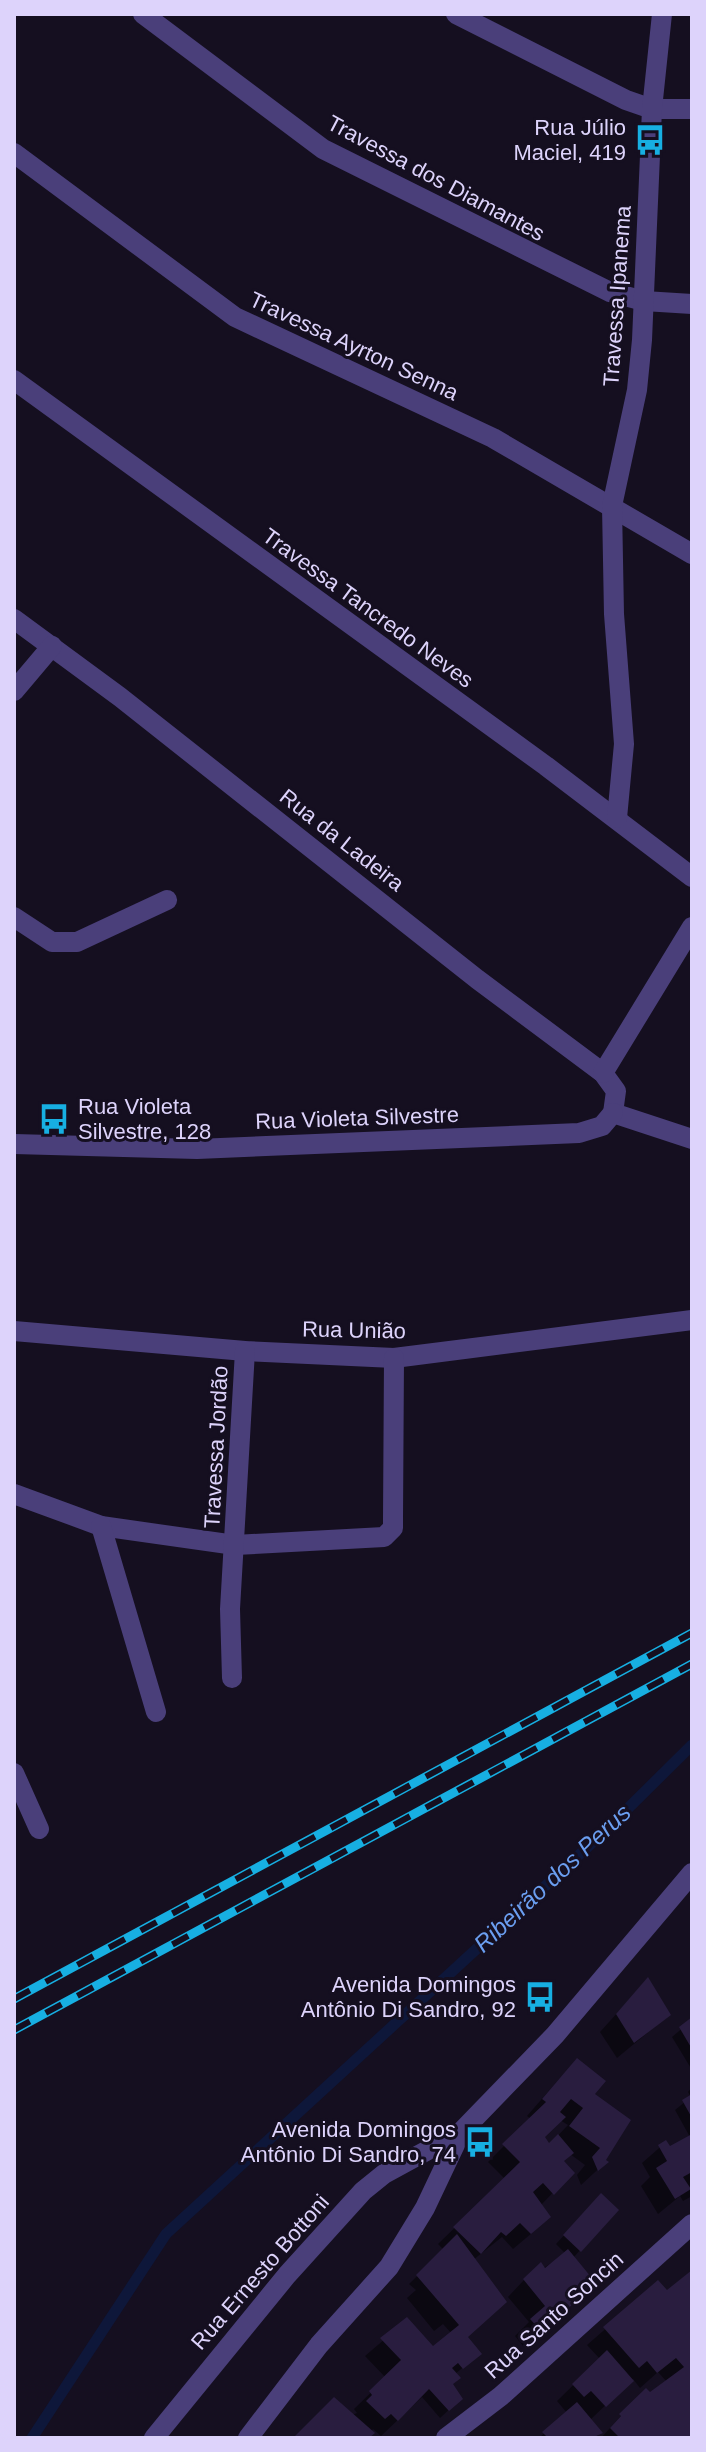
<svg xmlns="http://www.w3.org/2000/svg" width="706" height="2452" font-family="Arial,sans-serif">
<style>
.shadow{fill:#0007;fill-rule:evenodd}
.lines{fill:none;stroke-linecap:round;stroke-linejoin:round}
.stream{stroke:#0e173a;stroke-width:11}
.building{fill:#291d3f}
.minor{stroke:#4a3f7a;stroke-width:20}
.rail-casing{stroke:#17afe2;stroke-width:9}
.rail{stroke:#150f20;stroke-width:6;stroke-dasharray:18;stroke-linecap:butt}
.labels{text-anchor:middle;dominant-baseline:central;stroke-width:6;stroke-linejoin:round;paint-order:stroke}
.poi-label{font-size:22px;fill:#ddd3fb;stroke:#150f20;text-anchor:end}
.street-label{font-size:22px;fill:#ddd3fb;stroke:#150f20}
.water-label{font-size:24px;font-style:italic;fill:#6b9ef0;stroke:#150f20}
</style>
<rect width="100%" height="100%" fill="#150f20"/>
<g class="shadow">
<path d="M647,1980L669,2015L617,2058L600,2032Z"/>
<path d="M692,2020V2070L672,2037Z"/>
<path d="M561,2077L593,2094L606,2162L581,2185L577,2175L585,2165L570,2154L562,2162L572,2173L540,2206L532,2233L513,2249L502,2237L473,2260L465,2337L471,2361L455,2374L451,2386L452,2407L440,2418L422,2397L381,2436L373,2429L367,2438H296L357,2413L354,2409L386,2378L365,2356L407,2320L433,2349L452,2334L443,2324L434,2331L407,2298L416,2290L409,2284L444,2250L438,2244L505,2179L488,2162L531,2119L527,2116ZM560,2120L568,2125L549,2145L542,2138Z"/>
<path d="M692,2087V2196L683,2201L680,2196L658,2214L641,2186L650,2177L642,2163L666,2142L670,2148L690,2137L675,2110L691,2097L688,2092Z"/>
<path d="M593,2204L616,2210L573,2258L555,2320L524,2347L515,2336L529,2322L508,2297L524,2280L566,2254L556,2244Z"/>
<path d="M692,2273V2438H601L629,2407L667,2382L658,2372L640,2388L633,2379L590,2420L601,2432L595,2438H539L567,2413L557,2401L600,2359L587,2345L658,2283L667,2292Z"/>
</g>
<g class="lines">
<path class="stream" d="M32,2438L166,2234L604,1832L692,1745"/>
</g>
<g class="building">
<path d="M648,1977L671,2015L634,2043L616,2014Z"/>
<path d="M692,2017V2049L679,2027Z"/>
<path d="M577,2058L606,2081L595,2094L631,2120L606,2160L609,2162L598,2171L592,2157L600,2148L569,2126L583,2108L571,2099L560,2112L566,2117L545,2137L549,2143L558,2134L574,2153L564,2161L575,2173L554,2195L543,2183L533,2192L551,2217L531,2234L520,2223L506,2236L501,2232L481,2254L453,2227L520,2162L502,2144L546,2102L542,2099Z"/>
<path d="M692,2094V2118L682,2100Z"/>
<path d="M692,2134V2172L683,2177L691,2189L675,2199L656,2168L667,2161L658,2145L666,2140L670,2146Z"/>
<path d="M601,2193L619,2210L581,2252L563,2235Z"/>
<path d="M457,2234L507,2302L468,2337L482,2354L463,2369L458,2363L452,2368L461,2378L453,2384L463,2399L449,2411L429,2389L398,2421L391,2414L385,2419L366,2401L372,2395L369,2391L401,2360L380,2338L407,2317L433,2346L459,2325L416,2275Z"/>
<path d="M568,2249L596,2283L542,2332L530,2319L545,2306L523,2279L541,2262L545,2268Z"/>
<path d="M692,2270V2438H620L610,2428L621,2416L619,2414L646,2388L650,2392L684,2367L676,2358L657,2373L647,2361L639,2368L603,2327L658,2280L667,2290Z"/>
<path d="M607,2350L634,2381L606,2407L591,2391L584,2397L572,2384Z"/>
<path d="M334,2397L375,2433L369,2438H293Z"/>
<path d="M577,2402L603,2433L592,2438H543L546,2436L542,2432Z"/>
</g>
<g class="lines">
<g class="minor">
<path d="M143,14L323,149L610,292L644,301L692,304"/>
<path d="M456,14L626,100L652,109H692"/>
<path d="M14,153L235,317L493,438L692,554"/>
<path d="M14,380L546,766L692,877"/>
<path d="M14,619L120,697L477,979L603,1073L616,1091L613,1113"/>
<path d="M14,691L52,646"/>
<path d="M617,818L624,744L614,614L612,506L637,390L642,340L652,109L662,14"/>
<path d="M14,917L52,942H77L167,900"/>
<path d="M603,1073L692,927"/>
<path d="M613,1113L692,1139"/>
<path d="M14,1144L197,1149L579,1133L602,1126L613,1113"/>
<path d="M14,1331L245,1351L394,1358L692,1320"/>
<path d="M14,1494L101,1526L235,1545L384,1537L393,1528V1518L394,1358"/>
<path d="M101,1526L156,1712"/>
<path d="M232,1678L230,1609L245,1351"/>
<path d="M14,1773L39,1829"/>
<path d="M154,2438L287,2275L363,2191L384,2174L461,2132"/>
<path d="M248,2438L319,2345L389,2267L425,2208L461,2132L555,2035L692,1873"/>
<path d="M446,2438L501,2396L692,2224"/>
</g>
<defs>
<g id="rail">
<path d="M14,1999L692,1633"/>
<path d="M14,2030L692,1664"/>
</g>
</defs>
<use href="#rail" class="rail-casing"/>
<use href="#rail" class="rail"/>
</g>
<defs>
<symbol id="bus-bare" viewBox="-9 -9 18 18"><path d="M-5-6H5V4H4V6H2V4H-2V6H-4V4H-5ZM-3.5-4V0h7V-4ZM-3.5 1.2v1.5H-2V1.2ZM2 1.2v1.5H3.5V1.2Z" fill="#17afe2" stroke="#150f20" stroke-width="2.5" paint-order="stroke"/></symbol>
</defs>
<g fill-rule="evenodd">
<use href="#bus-bare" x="628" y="118" width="44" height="44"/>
<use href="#bus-bare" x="32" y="1097" width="44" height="44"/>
<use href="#bus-bare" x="518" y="1975" width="44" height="44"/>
<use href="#bus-bare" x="458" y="2120" width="44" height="44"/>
</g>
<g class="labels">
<g class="poi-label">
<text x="626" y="127">Rua Júlio<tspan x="626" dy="25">Maciel, 419</tspan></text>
<text x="78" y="1106" text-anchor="start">Rua Violeta<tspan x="78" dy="25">Silvestre, 128</tspan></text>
<text x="516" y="1984">Avenida Domingos<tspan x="516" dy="25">Antônio Di Sandro, 92</tspan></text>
<text x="456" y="2129">Avenida Domingos<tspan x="456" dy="25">Antônio Di Sandro, 74</tspan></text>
</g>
<g class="street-label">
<text transform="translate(436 178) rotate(28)">Travessa dos Diamantes</text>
<text transform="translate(617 296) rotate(-86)">Travessa Ipanema</text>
<text transform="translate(354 346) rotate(25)">Travessa Ayrton Senna</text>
<text transform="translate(368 608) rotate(36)">Travessa Tancredo Neves</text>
<text transform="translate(342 840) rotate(38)">Rua da Ladeira</text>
<text transform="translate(357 1118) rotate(-2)">Rua Violeta Silvestre</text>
<text transform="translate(354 1330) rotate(1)">Rua União</text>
<text transform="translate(216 1447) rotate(-87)">Travessa Jordão</text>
<text transform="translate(260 2272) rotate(-49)">Rua Ernesto Bottoni</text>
<text transform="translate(554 2315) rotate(-42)">Rua Santo Soncin</text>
</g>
<g class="water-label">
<text transform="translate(552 1878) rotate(-43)">Ribeirão dos Perus</text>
</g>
</g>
<rect width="706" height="2452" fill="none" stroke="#ddd3fb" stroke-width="32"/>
</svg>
